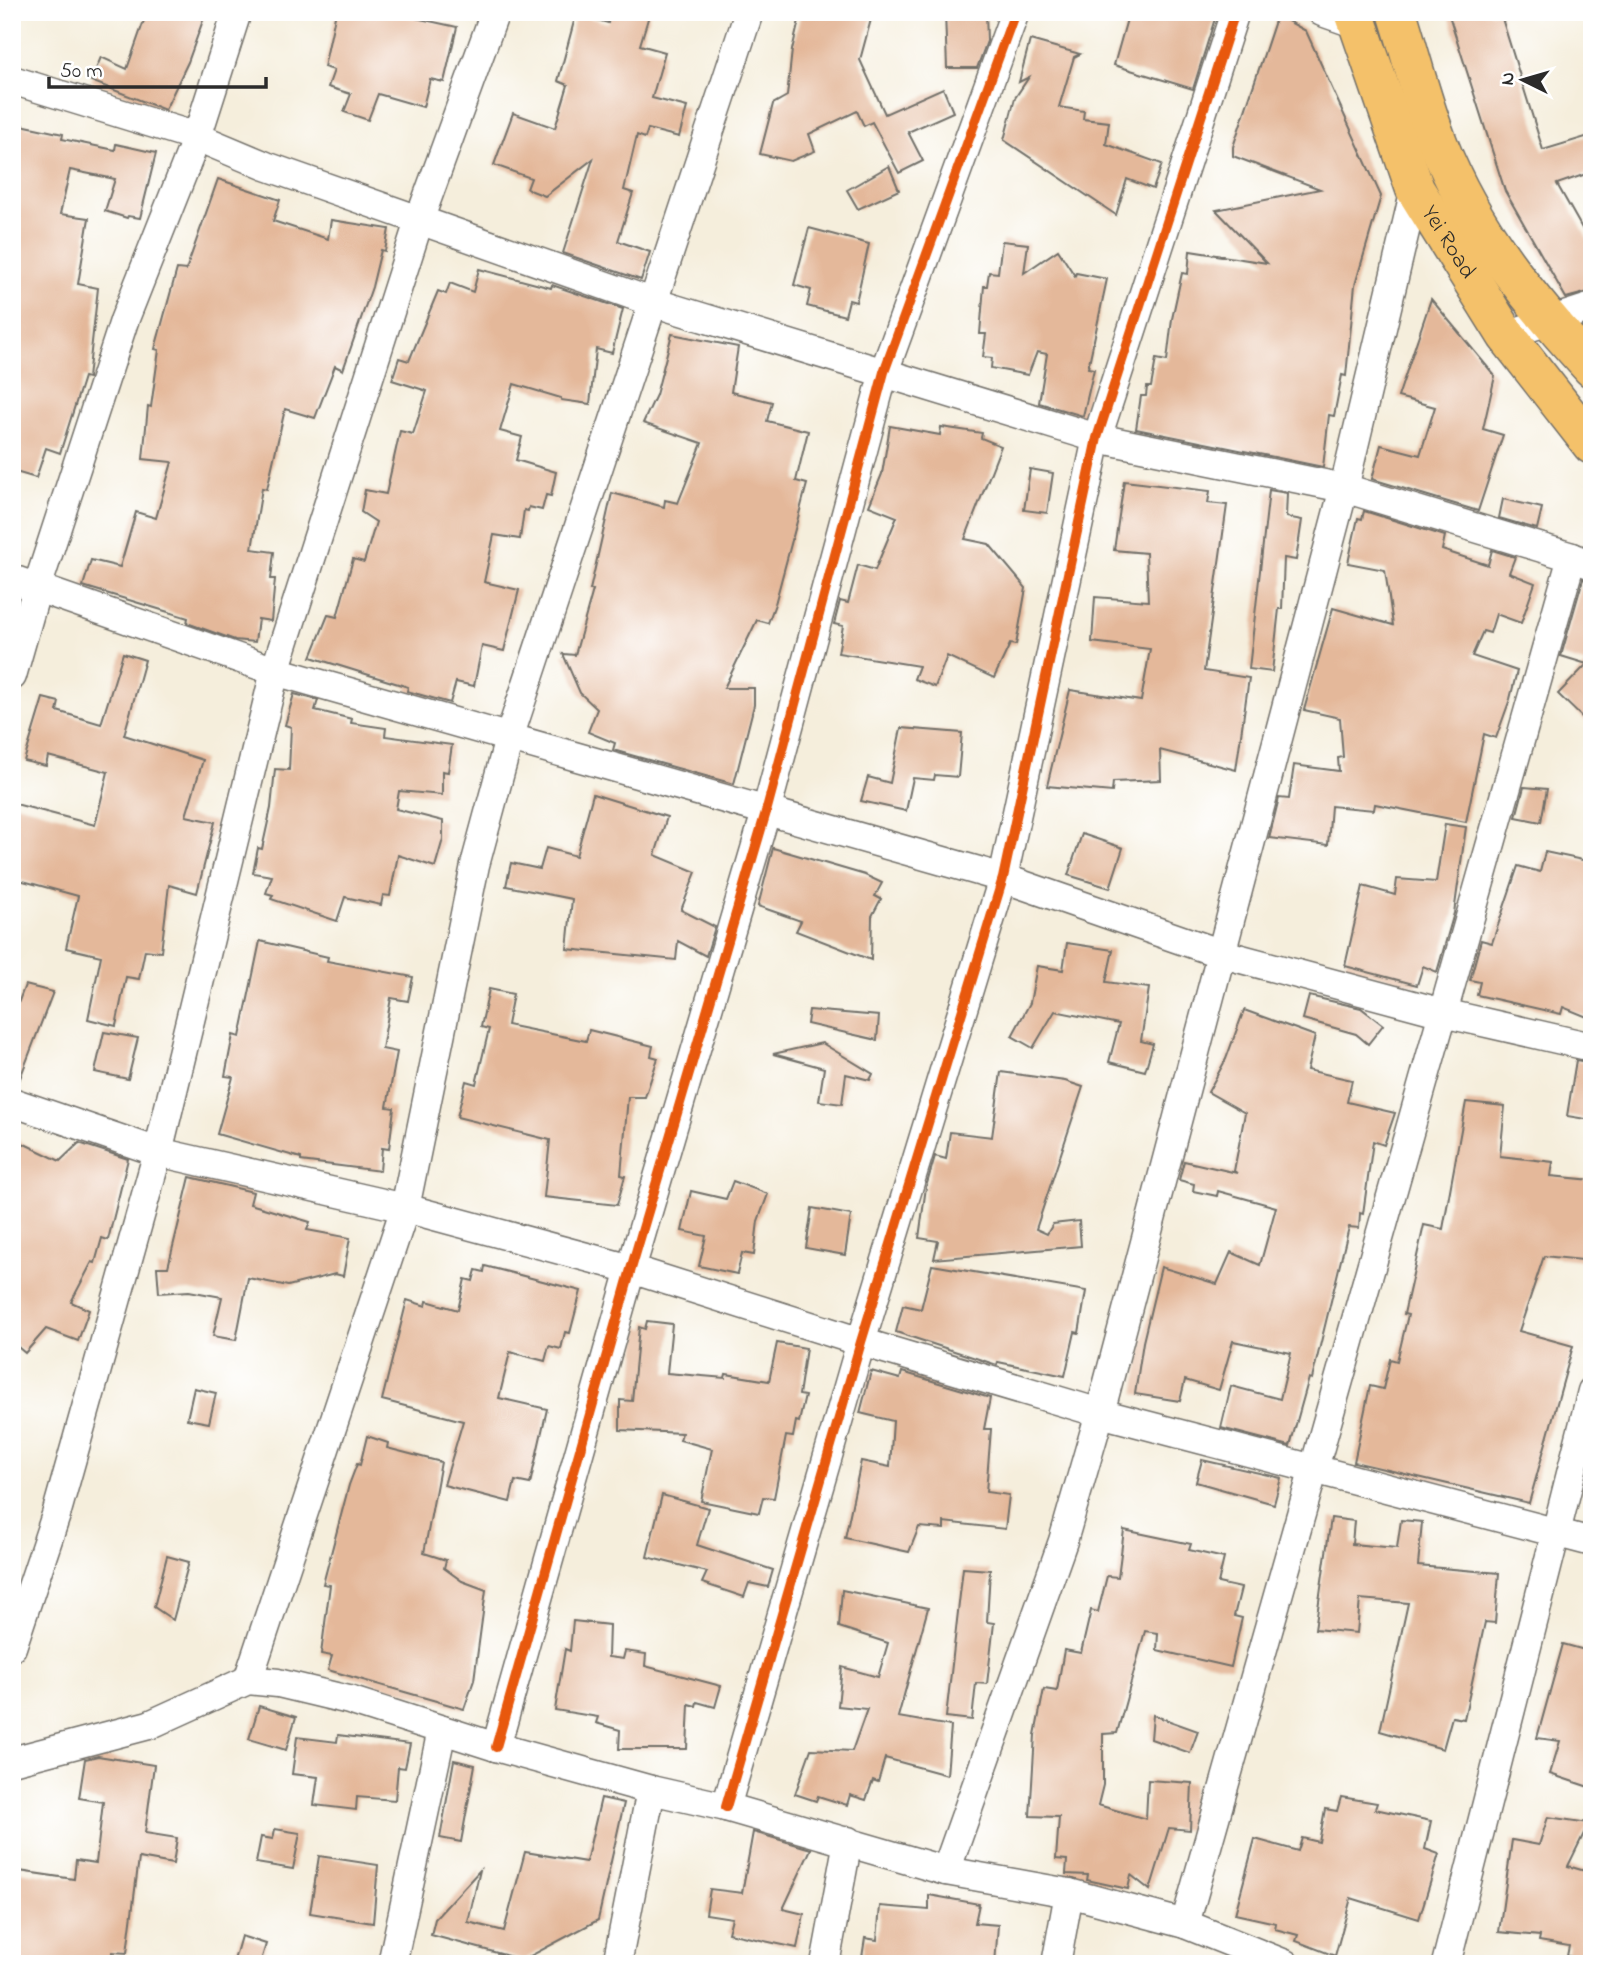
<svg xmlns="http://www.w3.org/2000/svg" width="1604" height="1976" font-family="'Indie Flower',sans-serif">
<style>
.building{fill:#e4b89a}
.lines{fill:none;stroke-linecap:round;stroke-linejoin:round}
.minor-casing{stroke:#726f69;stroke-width:31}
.primary-casing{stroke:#726f69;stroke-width:41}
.minor{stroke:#fff;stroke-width:28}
.primary{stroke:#f4c16a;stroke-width:38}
.cycleway-casing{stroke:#fff;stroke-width:15}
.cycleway{stroke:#e8590c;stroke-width:10}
.labels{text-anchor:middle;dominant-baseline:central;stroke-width:5;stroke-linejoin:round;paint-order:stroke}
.street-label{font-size:23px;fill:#2b2b2b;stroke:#fff}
</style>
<rect width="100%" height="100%" fill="#fff"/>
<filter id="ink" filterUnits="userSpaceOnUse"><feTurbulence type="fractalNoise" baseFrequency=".0143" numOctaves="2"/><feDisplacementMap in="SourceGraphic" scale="14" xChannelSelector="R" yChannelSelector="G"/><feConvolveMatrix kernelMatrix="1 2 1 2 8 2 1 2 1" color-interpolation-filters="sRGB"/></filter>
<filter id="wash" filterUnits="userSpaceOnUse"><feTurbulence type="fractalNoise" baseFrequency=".00686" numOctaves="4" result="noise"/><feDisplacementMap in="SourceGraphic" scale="28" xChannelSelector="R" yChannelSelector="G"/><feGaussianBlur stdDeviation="1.57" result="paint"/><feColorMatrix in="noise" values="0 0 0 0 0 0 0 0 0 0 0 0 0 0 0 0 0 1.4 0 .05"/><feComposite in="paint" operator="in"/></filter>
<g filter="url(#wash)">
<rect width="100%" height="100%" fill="#f5eedc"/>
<g id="blocks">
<g class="building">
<path d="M147,12H206L188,62L165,110L91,81L101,57L127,69Z"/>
<path d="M336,12H388L457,27L444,82L430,79L423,107L378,94L368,120L344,112L351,94L328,87L334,70L324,67Z"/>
<path d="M610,12H650L640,45L665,52L652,98L687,107L679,137L648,129L645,138L637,135L624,190L633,193L618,241L650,252L641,280L563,253L593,159L545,196L527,189L531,178L494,165L513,113L555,128L568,85L558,81L576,14L608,23Z"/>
<path d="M801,12H873L860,60L885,114L943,88L953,112L908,132L923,161L899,173L872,122L864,126L857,111L809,134L815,151L791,161L760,154L773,104L787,96L792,50Z"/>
<path d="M945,12H986L987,41L977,68H947Z"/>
<path d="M1129,12H1217L1193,89L1114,65Z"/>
<path d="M1448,12H1500L1543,150L1592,135V172L1557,184L1592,246V291L1566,298L1505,191Z"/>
<path d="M1277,15L1306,31L1381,196L1355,285L1346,376L1342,375L1334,416L1329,415L1323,467L1136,429L1141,396H1146L1147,387H1151L1156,359L1167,361L1172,319L1182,273L1188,274L1190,251L1267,263L1216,210L1320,189L1233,156V147Z"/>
<path d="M1030,40L1080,54L1074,57L1059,107L1084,111L1083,119L1109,122L1106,144L1162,164L1153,189L1127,179L1116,215L1004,140L1015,98L1029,77L1019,82Z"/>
<path d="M12,123L63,134L62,139L115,150L116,144L156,153L140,218L128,216L127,218L105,211L115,179L70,170L60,214L89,218L78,284L98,288L88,378L84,377L60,453L46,448L36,478L12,471V245L20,218L12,216Z"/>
<path d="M889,166L899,190L858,209L847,190Z"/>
<path d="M218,179L280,200L273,221L328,239L331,220L389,229L385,251L381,250L372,287L343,370L335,366L315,418L285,409L267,489L262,488L252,549L274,552L271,579H275L271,621L258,619L255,642L235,640L187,623L188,618L83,586L91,560L120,567L136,512L156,518L172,462L143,459L148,406L151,407L159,350L155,349L177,269L186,270Z"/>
<path d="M809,228L869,244L856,302L849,300L845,316L807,306L811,290L794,285Z"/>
<path d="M1002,241L1028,244L1024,273L1058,250L1075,276L1076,273L1107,279L1088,368L1094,369L1083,416L1039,403L1047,354L1037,352L1028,375L991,368L992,358L983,357L986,334H980L984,286H987L989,272L998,273Z"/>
<path d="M479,269L551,288L552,285L623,309L612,353L596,349L590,404L561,400V398L514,384L500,431L522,437L516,460L556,472L551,496L546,495L542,510L529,507L528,511L524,510L520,539L494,535L484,582L519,590L510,626L504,651L482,646L474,686L456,682L450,703L407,691L408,687L311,657L328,615L337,617L353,559L364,562L376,522L361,512L365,490L386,494L400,431L413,434L427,391L392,380L399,358L409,361L438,291L446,294L450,283L473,292Z"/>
<path d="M1431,299L1495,376L1483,429L1503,435L1478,511L1372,479L1381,445L1420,455L1435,407L1398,397Z"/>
<path d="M672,334L738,347L731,392L772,402L767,421L808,431L796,481L807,484L775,604L768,623L757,620L724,688H754V705L734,784L613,750L615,743L588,732L597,709L580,693L563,654L575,655L593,590H590L612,493L664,507L665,500L678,503L702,443L643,423L656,395Z"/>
<path d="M890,426L940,435L941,427L982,433L981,438L1001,446L965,539L989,544L1026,588L1016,645L1010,644L994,678L947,656L935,687L914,679L919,666L838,653L843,626L834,624L840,601L848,603L858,565L875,570L897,517L869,506L882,474Z"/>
<path d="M1030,469L1053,473L1047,513L1024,510Z"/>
<path d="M1124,481L1210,491L1208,503L1227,505L1204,671L1249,678L1236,770L1160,750L1161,780L1113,782L1112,792L1047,786L1070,690L1141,701L1150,649L1092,642L1095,597L1148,601L1146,553L1114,550Z"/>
<path d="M1269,490L1287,493L1286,517L1302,520L1296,560L1284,558L1282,609H1279L1272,672L1249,669Z"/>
<path d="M1503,499L1542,508L1537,529L1499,518Z"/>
<path d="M1364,511L1445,536L1442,550L1488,565L1492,550L1515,557L1509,573L1535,583L1521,623L1496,614L1490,633L1483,631L1472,656L1517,671L1510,699L1496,738L1484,734L1466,822L1375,804L1374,810L1331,806L1328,845L1269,838L1279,798L1289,799L1294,765L1339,771L1338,758L1343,757L1340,718L1304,710L1333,608L1393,625L1385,570L1348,563L1358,518L1362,519Z"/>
<path d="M1583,579L1592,581V727L1558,694L1587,664L1561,656Z"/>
<path d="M123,653L145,660L124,735L203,760L186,816L215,822L197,893L169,885L161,952L145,950L139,979L126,977L116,1026L88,1019L101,956L66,948L78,896L12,878V803L95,825L108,772L48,756L46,766L24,761L43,698L59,702L57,711L101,724Z"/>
<path d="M294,694L318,700L315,710L352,719L351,723L386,728L385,736L452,745L448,772L442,771V795L399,791L396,809L443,821V839L435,867L398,855L390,896L383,895L381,905L345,897L337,921L271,899L273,895L266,893L272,876L253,873L258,848L262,849L271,808L275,769L289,770L291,727L285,725Z"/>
<path d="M901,728L962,733L958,777L935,775L934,780L913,778L906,811L861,801L868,777L890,783Z"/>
<path d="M1524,787L1547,789L1541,822L1516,817Z"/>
<path d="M593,794L667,817L655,855L696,872L681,910L715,927L706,956L678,941L676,960L567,949L572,899L506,886L511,863L540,869L546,848L576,856Z"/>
<path d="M1445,824L1466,827L1454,913L1437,972L1423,966L1417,985L1345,966L1363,886L1395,895L1397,879L1436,882Z"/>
<path d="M1082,834L1123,848L1110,888L1068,875Z"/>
<path d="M773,848L865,875L882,883L875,896L881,899L872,916L871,960L796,931L801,921L758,906Z"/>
<path d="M1545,852L1592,862V1019L1563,1007L1561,1014L1477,995L1480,982L1470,980L1481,940L1492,943L1518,866L1540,872Z"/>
<path d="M260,941L328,957L327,961L413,977L408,1001L391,998L382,1049L397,1052L387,1107L394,1108L389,1149L382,1148L380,1171L301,1161V1158L217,1134L233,1077L225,1076L233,1035L240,1037Z"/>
<path d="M1067,943L1113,950L1106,982L1149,988L1141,1041L1153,1044L1145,1071L1109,1062L1119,1024L1055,1011L1033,1048L1012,1036L1030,1003L1037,966L1063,970Z"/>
<path d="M25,985L53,992L17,1086H12V1020Z"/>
<path d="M489,989L513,994L507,1025L586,1041L589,1030L653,1046L651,1056L658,1058L645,1097H628L621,1175L625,1176L617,1205L544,1197L550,1140L457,1117L466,1081L476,1084L489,1029L481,1027Z"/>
<path d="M1309,996L1361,1008L1383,1025L1368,1044L1356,1034L1303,1019Z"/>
<path d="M809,1010L879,1016L877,1040L807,1024Z"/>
<path d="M1244,1010L1315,1036L1307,1070L1352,1080L1347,1102L1395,1113L1384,1145L1373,1141L1363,1214L1360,1213L1359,1228L1349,1227L1312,1379L1309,1378L1290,1446L1221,1428L1231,1386L1280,1399L1291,1353L1233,1341L1219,1390L1185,1380L1180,1401L1135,1394L1143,1342L1161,1267L1217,1284L1231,1252L1260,1265L1276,1207L1218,1191L1217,1196L1193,1191L1194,1184L1179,1180L1184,1161L1237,1173L1234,1171L1245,1113L1208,1092L1226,1059Z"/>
<path d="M104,1032L138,1038L128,1079L95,1072Z"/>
<path d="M822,1043L873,1074L870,1080L846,1074L842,1104L819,1101L824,1068L773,1054Z"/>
<path d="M1576,1060L1592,1063V1120L1567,1116Z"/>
<path d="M1001,1072L1065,1081L1083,1087L1036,1229L1047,1234L1053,1224L1079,1221L1081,1246L934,1259L938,1241L919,1238L926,1187L935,1156L946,1159L950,1132L992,1137Z"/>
<path d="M1466,1102L1505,1106L1500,1156L1553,1162L1551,1176L1592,1180V1261L1544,1256L1519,1331L1573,1346L1529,1503L1354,1462L1370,1386L1383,1389L1390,1359L1397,1361L1408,1315L1404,1314L1424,1225L1443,1229Z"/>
<path d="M12,1138L60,1161L79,1143L128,1159L108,1240L102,1238L95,1263L92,1262L71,1302L89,1310L78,1341L46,1329L25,1353L12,1342Z"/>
<path d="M190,1177L253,1192L250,1204L310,1222L307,1230L350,1238L343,1276L335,1274L288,1286L248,1278L236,1340L213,1336L222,1297L189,1291L159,1293L157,1267H168Z"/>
<path d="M733,1181L768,1194L758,1221L754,1255L742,1253L737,1274L699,1266L706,1236L682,1231L691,1191L726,1199Z"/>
<path d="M812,1208L851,1215L845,1255L806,1248Z"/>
<path d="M932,1265L1086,1291L1079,1333L1075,1332L1065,1376L998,1362L997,1365L896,1332L903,1305L921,1309Z"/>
<path d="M485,1266L581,1291L570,1333L565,1332L561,1349L549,1346L545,1361L510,1352L499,1398L547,1409L530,1484L515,1481L510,1502L444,1485L463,1421L382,1400L407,1300L426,1306L427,1301L458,1310L465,1279L473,1281L476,1270L484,1272Z"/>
<path d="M647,1321L672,1324L667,1373L725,1378L726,1374L769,1381L777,1343L806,1348L799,1395L805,1396L799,1422L796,1421L793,1437L786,1436L774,1498L763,1497L759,1513L701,1501L712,1449L680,1440L682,1433L620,1430V1400L632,1401L639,1327L645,1329Z"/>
<path d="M871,1371L900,1379L902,1372L990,1398L984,1429H991L986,1492L1009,1495L1005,1529L944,1522V1529L919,1527L909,1552L845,1538L861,1461L890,1467L893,1421L860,1413Z"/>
<path d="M194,1388L216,1393L209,1423L187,1419Z"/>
<path d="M367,1436L388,1443L387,1448L441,1462L424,1553L446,1560L444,1568L462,1581L486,1590L474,1680L464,1709L328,1670L332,1656L321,1654L330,1585L323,1584L349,1485L357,1464L360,1465Z"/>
<path d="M1202,1460L1281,1478L1274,1504L1196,1482Z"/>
<path d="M662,1495L708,1508L697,1545L773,1570L768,1587L749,1583L744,1597L702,1583L707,1572L647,1557Z"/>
<path d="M1331,1518L1354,1521L1352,1544L1397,1548L1401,1520L1422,1522L1418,1566L1499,1573L1495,1623L1485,1622L1464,1719L1452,1717L1443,1749L1380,1731L1408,1603L1360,1599L1357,1633L1315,1629Z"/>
<path d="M1124,1530L1191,1544L1189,1550L1224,1558L1218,1583L1241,1588L1234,1616L1242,1618L1231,1667L1157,1650L1158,1633L1145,1631L1117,1733L1103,1734V1785L1098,1805L1146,1819L1148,1780L1192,1783L1190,1830L1169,1828L1150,1890L1131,1875L1128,1889L1087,1880L1088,1875L1066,1874L1067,1860L1056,1859L1059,1817L1030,1816L1035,1735L1044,1689L1057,1691L1064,1650L1081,1653L1091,1610L1098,1612L1107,1576L1118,1577Z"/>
<path d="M167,1556L189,1562L173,1620L154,1607Z"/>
<path d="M963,1568L990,1570L987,1622L994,1623L987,1684L976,1683L972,1720L946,1717Z"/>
<path d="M842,1590L928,1608L898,1717L951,1726L947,1775L885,1758L878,1782L873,1780L866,1800L850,1795L847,1805L818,1796L816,1801L795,1794L811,1749L852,1751L867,1709L838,1706L842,1667L878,1677L888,1643L839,1627Z"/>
<path d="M573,1621L609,1625L608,1657L623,1659L625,1651L646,1654L645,1666L721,1686L715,1707L697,1702L696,1706L689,1704L687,1749H619L620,1730L596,1723L598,1717L555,1710L565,1649L570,1651Z"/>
<path d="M1563,1644L1592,1652V1788L1550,1774L1560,1741L1537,1738Z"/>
<path d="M259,1706L296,1717L286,1750L249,1739Z"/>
<path d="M1153,1715L1198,1731L1190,1753L1151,1739Z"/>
<path d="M338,1735L410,1744L405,1768L398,1767L395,1800L357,1797L356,1810L314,1805L318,1777L292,1774L297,1737L337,1742Z"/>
<path d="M98,1756L154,1765L145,1833L177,1838L173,1864L139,1858L127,1953L112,1952L111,1964H12V1870L74,1879L76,1860L96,1863L103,1802L79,1798L85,1759Z"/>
<path d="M454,1760L475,1765L461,1842L440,1838Z"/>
<path d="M1341,1797L1377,1803L1375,1809L1431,1821L1425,1849L1439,1854L1419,1919L1351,1898L1335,1956L1296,1941L1298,1935L1275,1929L1276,1923L1235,1914L1255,1839L1298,1851L1302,1838L1319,1842L1325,1809L1337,1811Z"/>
<path d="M601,1798L624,1803L598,1920L523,1960L431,1935L435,1919L480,1870L468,1922L504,1931L525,1852L586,1862Z"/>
<path d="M1548,1817L1589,1823L1568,1866L1592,1873V1961L1567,1956L1569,1946L1539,1941L1540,1936L1499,1932L1512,1840L1539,1845Z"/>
<path d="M275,1829L300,1833L293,1869L256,1863L261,1837L273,1839Z"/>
<path d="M753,1832L811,1849L783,1909L804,1914L797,1948L728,1933L732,1918L706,1914L710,1889L742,1893Z"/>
<path d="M319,1856L378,1865L373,1923L310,1913Z"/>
<path d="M929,1895L979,1904L975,1923L998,1925L995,1964H861L865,1938L877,1940L880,1906L929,1910Z"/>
<path d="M241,1936L266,1944L260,1964H233Z"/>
</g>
</g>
</g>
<g filter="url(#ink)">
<use href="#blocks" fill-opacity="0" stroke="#726f69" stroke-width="2"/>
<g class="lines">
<defs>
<g id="minor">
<path d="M1322,12L1359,25"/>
<path d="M12,80L197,137L266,166L652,302L1097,438L1344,488L1572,557L1592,565"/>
<path d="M1506,335L1592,307"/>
<path d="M12,579L275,671L1003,878L1219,953L1443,1013L1592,1047"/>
<path d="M12,676L37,588L124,321L197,137L237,12"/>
<path d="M12,1102L158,1152L405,1208L631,1269L861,1342L1100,1413L1592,1542"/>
<path d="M12,1647L56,1515L158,1152L275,671L420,218L495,12"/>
<path d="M248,1680L405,1208L475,865L510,735L749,12"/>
<path d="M496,1747L631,1269L766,812L884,372L1015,12"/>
<path d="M12,1761L149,1725L248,1680L278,1683L349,1700L496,1747L651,1790L726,1807L946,1871L1069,1893L1185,1924L1285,1964"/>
<path d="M726,1807L861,1342L1003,878L1097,438L1235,12"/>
<path d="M946,1871L1063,1541L1100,1413L1344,488L1415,189"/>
<path d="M1185,1924L1572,557"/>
<path d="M392,1964L442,1730"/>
<path d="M617,1964L651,1790"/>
<path d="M825,1964L848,1841"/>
<path d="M1056,1964L1069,1893"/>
<path d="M1446,1964L1592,1391"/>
</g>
<g id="primary">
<path id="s1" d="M1354,12L1415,189L1506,335L1592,445"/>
<path d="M1397,12C1411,56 1422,102 1439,145C1472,229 1531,302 1592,368"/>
</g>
</defs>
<use href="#minor" class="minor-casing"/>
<use href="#primary" class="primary-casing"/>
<use href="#minor" class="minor"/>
<use href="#primary" class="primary"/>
<defs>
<g id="cycleway">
<path d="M496,1747L631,1269L766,812L884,372L1015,12"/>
<path d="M726,1807L861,1342L1003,878L1097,438L1235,12"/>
</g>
</defs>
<use href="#cycleway" class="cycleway-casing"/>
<use href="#cycleway" class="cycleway"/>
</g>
</g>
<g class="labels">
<g class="street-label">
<text stroke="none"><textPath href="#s1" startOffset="250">Yei Road</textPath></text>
</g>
</g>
<rect width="1604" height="1976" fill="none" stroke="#fff" stroke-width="42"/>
<g transform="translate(1523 80) rotate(275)" stroke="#ffffff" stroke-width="5" paint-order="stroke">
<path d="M0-5L12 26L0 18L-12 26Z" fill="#2b2b2b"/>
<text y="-10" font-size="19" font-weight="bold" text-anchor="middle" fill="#2b2b2b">N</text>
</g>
<path d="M49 77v10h217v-10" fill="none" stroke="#2b2b2b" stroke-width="3.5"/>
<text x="60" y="77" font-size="21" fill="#2b2b2b" stroke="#ffffff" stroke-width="5" paint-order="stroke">50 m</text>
</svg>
